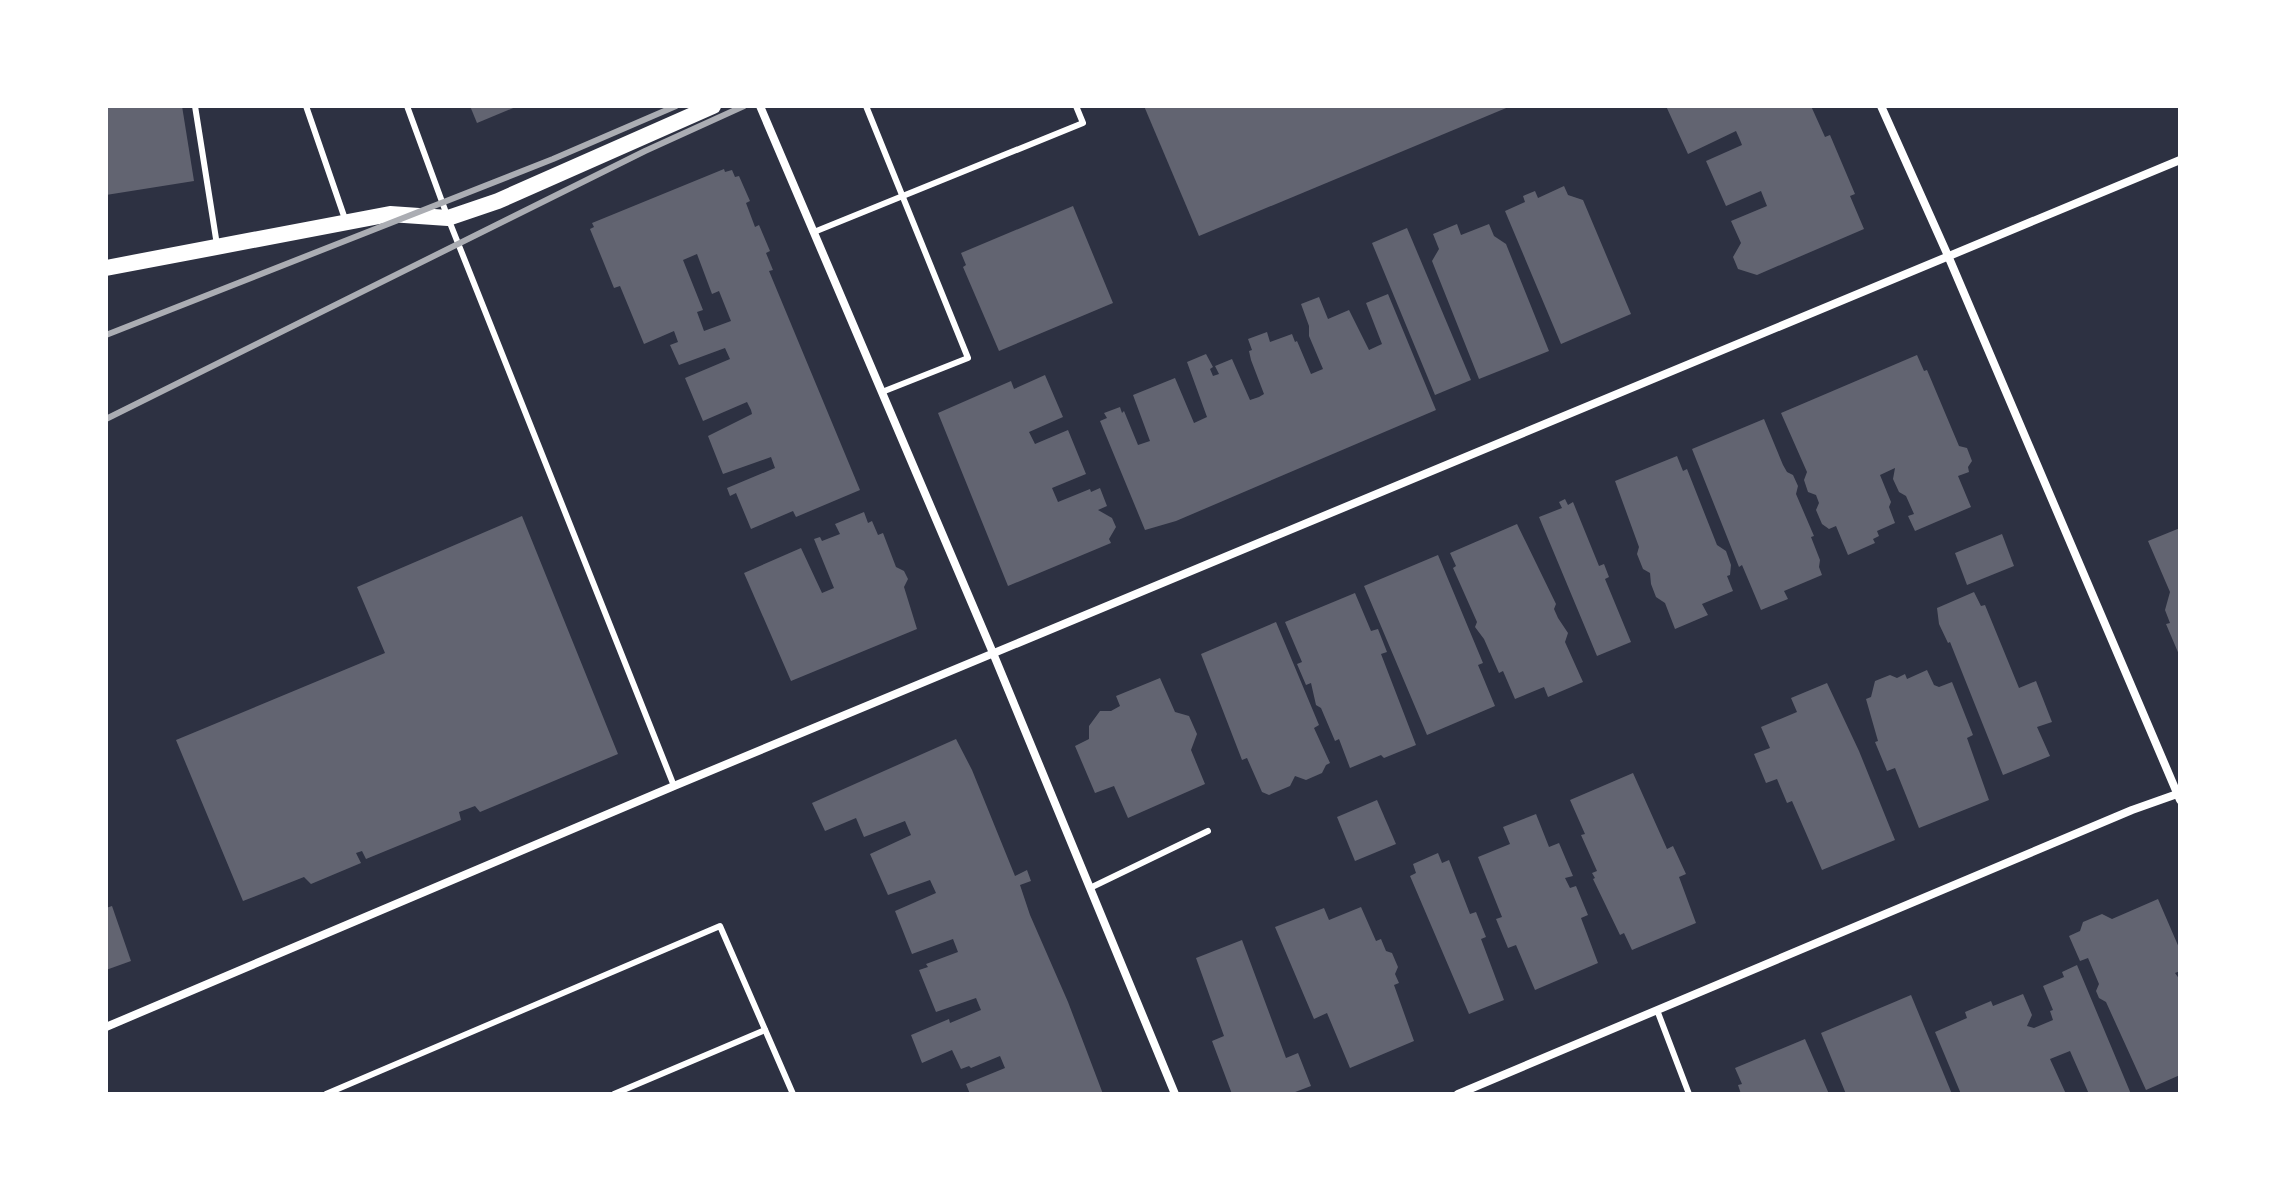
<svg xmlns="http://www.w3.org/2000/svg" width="2286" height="1200" font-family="Quicksand,sans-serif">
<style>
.building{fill:#626471;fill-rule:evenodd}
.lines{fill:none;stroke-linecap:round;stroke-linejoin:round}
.service{stroke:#fff;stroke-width:6}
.minor{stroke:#fff;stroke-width:8}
.secondary{stroke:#fff;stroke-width:16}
.rail{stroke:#abadb3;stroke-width:6}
</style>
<rect width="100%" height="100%" fill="#2d3142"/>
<g class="building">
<path d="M106,106H182L194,181L106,195Z"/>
<path d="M470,106H518L477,123Z"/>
<path d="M1144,106H1511L1199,236Z"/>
<path d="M1666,106H1811L1825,137L1830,135L1855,194L1850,196L1864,229L1757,275L1738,269L1733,257L1741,243L1731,221L1767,206L1761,191L1726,206L1706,161L1742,145L1740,140L1736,131L1688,154Z"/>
<path d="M724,169L725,172L732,170L735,177L739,176L750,201L746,203L755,227L759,225L770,251L766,253L773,270L769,271L860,490L796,517L793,511L751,529L736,493L730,496L727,488L775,468L771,457L723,474L708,436L752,414L751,410L747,402L703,421L685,378L730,359L725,348L679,365L670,345L678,342L674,331L644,344L620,286L614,288L590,229L594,227L592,223ZM697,254L712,294L719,291L731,321L704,331L697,312L703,310L683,260Z"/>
<path d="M1564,186L1568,195L1583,200L1631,314L1561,344L1505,211L1525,202L1523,196L1535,191L1538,198Z"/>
<path d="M1073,206L1113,303L999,351L963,267L966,265L961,253Z"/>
<path d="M1457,224L1461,235L1489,224L1494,236L1506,244L1549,351L1479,379L1432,261L1439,249L1433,234Z"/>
<path d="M1407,228L1471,380L1435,395L1372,243Z"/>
<path d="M1388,294L1436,410L1176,521L1145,530L1100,421L1107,418L1104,413L1120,407L1122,413L1124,411L1138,445L1150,441L1133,395L1175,378L1194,423L1207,417L1187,362L1206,354L1213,367L1210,369L1213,376L1219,374L1215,366L1232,359L1250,400L1259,397L1264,394L1251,360L1249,351L1252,350L1248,339L1267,332L1270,342L1292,334L1295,342L1297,341L1311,374L1323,369L1309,336V326L1301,304L1319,297L1328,319L1349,310L1369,350L1382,344L1366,303Z"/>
<path d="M1917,355L1924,371L1927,370L1959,446L1967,448L1972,461L1968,467L1969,472L1958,476L1971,507L1915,531L1908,516L1914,514L1906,496L1899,492L1893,479L1895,468L1880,475L1891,502L1889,507L1895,523L1877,531L1879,536L1873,539L1875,543L1848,555L1836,526L1829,529L1822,524L1816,510L1819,503L1816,495L1808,492L1804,480L1807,472L1781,413Z"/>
<path d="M1045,375L1063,417L1029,432L1035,444L1068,430L1086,474L1052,488L1058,502L1090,489L1091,492L1100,488L1107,506L1098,510L1112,518L1116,527L1109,539L1111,543L1008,586L938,413L1011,381L1014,389Z"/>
<path d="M1764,419L1783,465L1787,472L1793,475L1798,486L1796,494L1814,536L1811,537L1820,560L1819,567L1822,575L1784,591L1788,599L1761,610L1742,565L1739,567L1692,449Z"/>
<path d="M1677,456L1683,471L1687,469L1717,545L1726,551L1731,565L1730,575L1727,576L1733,591L1702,604L1708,615L1675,629L1665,603L1656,597L1651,584L1650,573L1643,569L1637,554L1639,547L1615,481Z"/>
<path d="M1565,499L1568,505L1573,502L1599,566L1604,564L1609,577L1605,579L1631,642L1597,656L1539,517L1562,508L1559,502Z"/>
<path d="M864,512L868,523L872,521L878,535L883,533L896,567L904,571L908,579L904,587L917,629L791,681L744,573L801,548L822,593L834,588L814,539L820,537L822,541L840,534L835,524Z"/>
<path d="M522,516L618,754L480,812L475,806L459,812L461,820L366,859L362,851L356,853L361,863L311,884L304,877L243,901L176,740L385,653L357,587Z"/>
<path d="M1517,524L1556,604L1554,609L1558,618L1568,633L1565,642L1583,682L1548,697L1544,687L1515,699L1503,671L1499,673L1484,639L1475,627L1477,622L1453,568L1456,566L1450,553Z"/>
<path d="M2180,528V657L2166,624L2170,623L2165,610L2170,592L2148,541Z"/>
<path d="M2002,534L2014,566L1967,585L1955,553Z"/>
<path d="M1438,555L1483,663L1478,665L1495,706L1427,735L1364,586Z"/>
<path d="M1974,592L1981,606L1985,605L2019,688L2036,681L2052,722L2037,727L2050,756L2003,775L1950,642L1948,643L1939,624L1937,608Z"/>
<path d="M1355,593L1371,631L1378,629L1387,652L1381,654L1416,745L1384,758L1381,755L1350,768L1339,739L1335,741L1321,708L1316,705L1311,683L1306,685L1297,664L1302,662L1285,622Z"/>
<path d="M1276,622L1319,725L1314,728L1330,763L1326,765L1322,773L1306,780L1295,776L1290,786L1269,795L1262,792L1247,758L1242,760L1201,654Z"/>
<path d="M1927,670L1934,685L1939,687L1952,682L1973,735L1967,738L1989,800L1919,828L1895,768L1887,771L1875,742L1878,741L1866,699L1871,697L1875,681L1890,675L1897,678L1905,674L1907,679Z"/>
<path d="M1160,678L1175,712L1189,716L1197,734L1191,750L1205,784L1128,818L1114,786L1095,793L1075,746L1089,739V726L1100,711H1111L1120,706L1116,696Z"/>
<path d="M1827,683L1859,751L1895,840L1822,870L1792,801L1787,803L1777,779L1766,783L1754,754L1770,748L1761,727L1797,712L1791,698Z"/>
<path d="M956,739L972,770L1015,876L1027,870L1031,881L1020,885L1030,915L1068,1002L1103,1094H970L966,1084L1005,1068L1000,1056L971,1068L969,1066L961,1069L952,1050L922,1063L911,1035L949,1019L950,1023L981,1010L976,998L936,1012L919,970L928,967L926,964L958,952L953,939L912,954L895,911L936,893L930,880L888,895L870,854L911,835L905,821L864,837L856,818L825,831L812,803Z"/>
<path d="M1633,773L1667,849L1673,846L1686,874L1679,877L1696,923L1632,950L1624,933L1620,935L1593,879L1595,878L1592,873L1597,871L1581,835L1585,834L1570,800Z"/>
<path d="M1377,800L1396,844L1355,861L1337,817Z"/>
<path d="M1536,814L1549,847L1559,843L1573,876L1565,878L1570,888L1576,886L1588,915L1581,918L1598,963L1535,990L1516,945L1508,948L1496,919L1502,917L1478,857L1510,844L1503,827Z"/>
<path d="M1438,853L1442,863L1449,860L1470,914L1476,912L1486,937L1481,939L1504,1000L1469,1014L1410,876L1416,873L1413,864Z"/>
<path d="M2158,899L2180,950V971L2175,973L2180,980V1075L2146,1090L2106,1002L2099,998L2096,991L2099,984L2088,958L2080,961L2069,936L2080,931L2083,922L2102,914L2112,919Z"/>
<path d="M112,906L131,961L106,970V908Z"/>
<path d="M1361,907L1376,941L1381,939L1386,951L1392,953L1398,967L1395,974L1399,983L1394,985L1414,1041L1350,1068L1327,1013L1314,1019L1275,927L1324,908L1329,920Z"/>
<path d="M1242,940L1286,1058L1298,1053L1311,1086L1290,1094H1232L1212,1041L1224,1036L1196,958Z"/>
<path d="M2077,965L2131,1094H2089L2070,1051L2050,1059L2066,1094H1961L1935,1032L1967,1018L1965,1012L1991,1001L1993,1006L2023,994L2032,1015L2027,1026L2034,1028L2053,1020L2050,1011L2053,1010L2043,986L2064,977L2062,972Z"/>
<path d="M1911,995L1952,1094H1846L1821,1033Z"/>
<path d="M1805,1039L1829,1094H1741L1738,1085L1742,1084L1735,1068Z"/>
</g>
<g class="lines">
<g class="service">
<path d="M195,106L217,245"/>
<path d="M306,106L345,219"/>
<path d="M407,106L448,218L674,786"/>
<path d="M866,106L968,358L882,392"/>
<path d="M814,232L1083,123L1076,106"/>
<path d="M1090,888L1208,831"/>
<path d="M1657,1010L1689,1094"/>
<path d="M326,1094L720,926L793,1094"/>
<path d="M614,1094L765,1030"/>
</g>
<g class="minor">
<path d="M760,106L993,653L1175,1094"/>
<path d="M1881,106L1949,258L2180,800"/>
<path d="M106,1027L674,786L2180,160"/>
<path d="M1458,1094L2132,810L2180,793"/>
</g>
<path class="secondary" d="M106,268L390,214L448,218L498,201L713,106"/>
<g class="rail">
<path d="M106,335L553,159L676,106"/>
<path d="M106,419L645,151L744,106"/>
</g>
</g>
<rect width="2286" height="1200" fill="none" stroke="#ffffff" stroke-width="216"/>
</svg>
